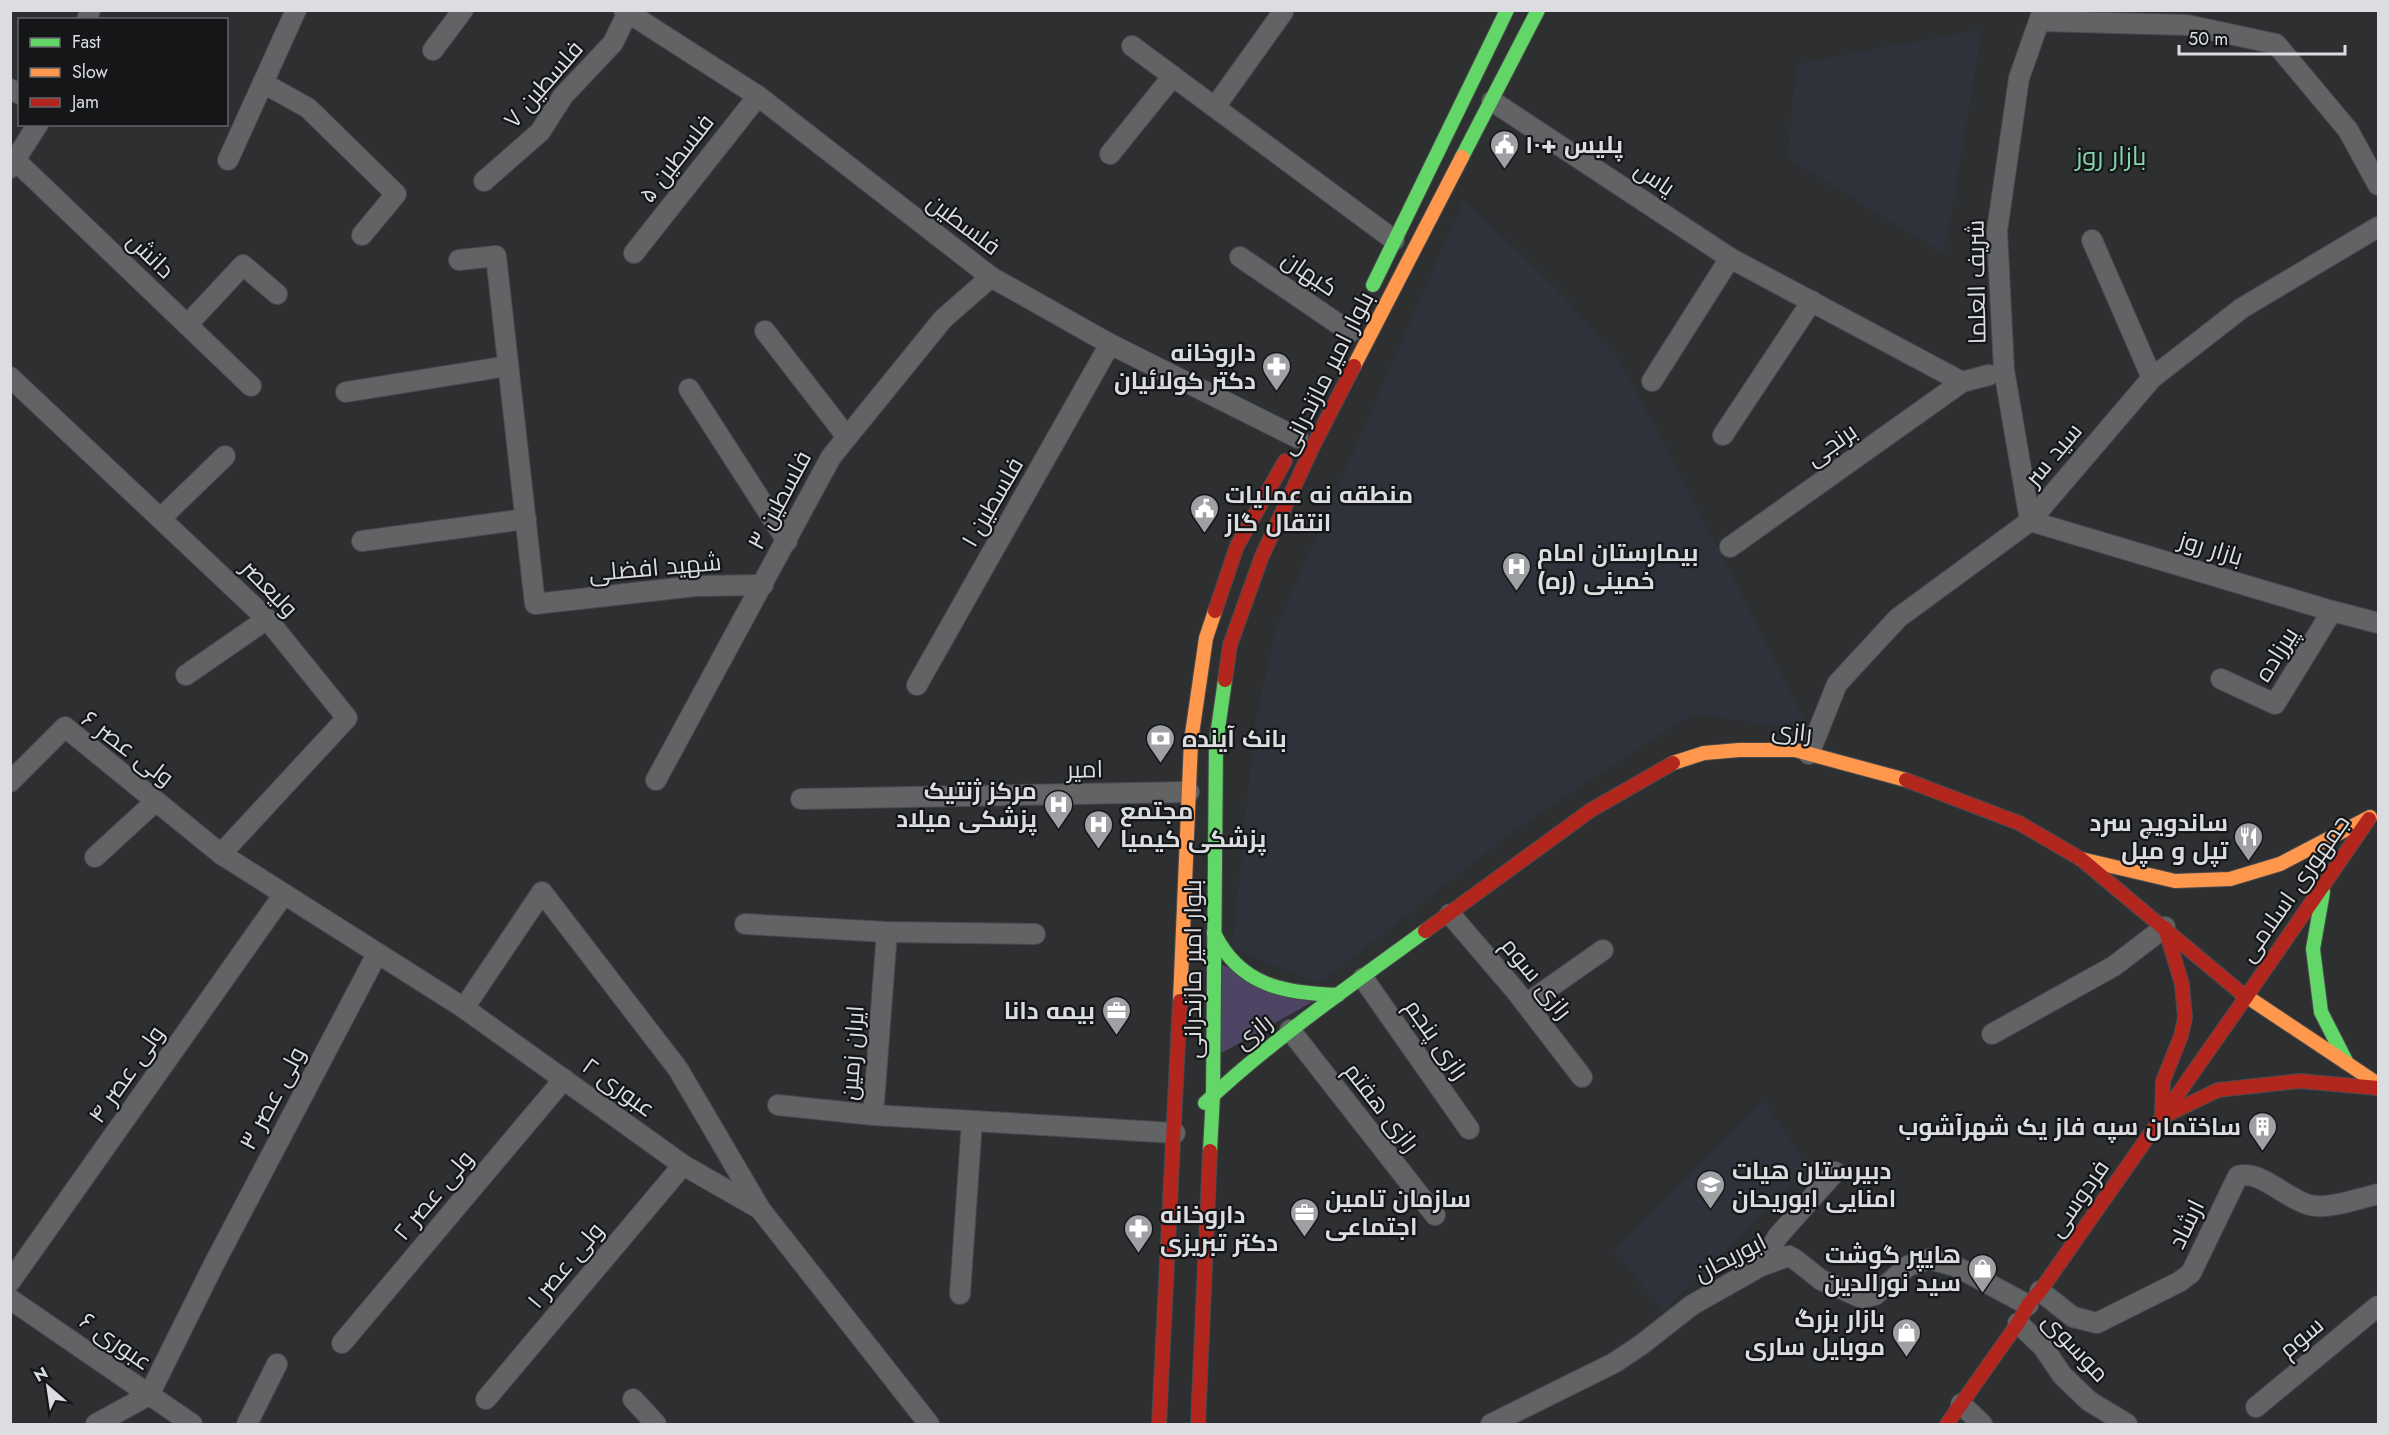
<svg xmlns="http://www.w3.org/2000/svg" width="2389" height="1435" font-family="Jost,Cairo,sans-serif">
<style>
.built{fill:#2d323b}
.green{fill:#4e4565}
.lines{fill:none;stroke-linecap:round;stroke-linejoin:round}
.street-casing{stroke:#494a4d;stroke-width:22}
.fast-casing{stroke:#494a4d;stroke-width:16}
.slow-casing{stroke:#494a4d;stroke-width:16}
.jam-casing{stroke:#494a4d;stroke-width:16}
.street{stroke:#626365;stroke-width:20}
.fast{stroke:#63d668;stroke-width:14}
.slow{stroke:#ff974d;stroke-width:14}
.jam{stroke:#b3261e;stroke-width:14}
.labels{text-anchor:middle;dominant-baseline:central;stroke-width:4.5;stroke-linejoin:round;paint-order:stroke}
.street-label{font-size:24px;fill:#dbdde0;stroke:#141618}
.poi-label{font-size:24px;font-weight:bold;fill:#dbdde0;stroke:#141618;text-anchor:start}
.neighbourhood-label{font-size:26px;fill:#85d5aa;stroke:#141618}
</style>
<rect width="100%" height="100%" fill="#2d2f31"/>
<g class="built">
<path d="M1982,29L1944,254L1788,158L1796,64Z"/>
<path d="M1464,199L1565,298L1620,361L1722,555L1810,731L1693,713L1513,831L1340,968L1317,983L1232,948L1255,723L1276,628Z"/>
<path d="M1763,1100L1809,1168L1663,1311L1614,1250Z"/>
</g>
<path class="green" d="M1222,965L1312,1002L1220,1054Z"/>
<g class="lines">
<defs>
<g id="street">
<path d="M624,10L758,96L991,277L1110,344L1298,438"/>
<path d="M87,20L90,10"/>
<path d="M2040,21L2187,25L2276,44L2348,130L2378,185"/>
<path d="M1132,46L1394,240"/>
<path d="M433,50L463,10"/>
<path d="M263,83L308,108L396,194L362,235"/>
<path d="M10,89L20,94"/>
<path d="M1492,101L1730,258L1962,382L1989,375"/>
<path d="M1215,107L1283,12"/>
<path d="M1110,154L1173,76"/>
<path d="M15,160L251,386"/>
<path d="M228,160L296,10"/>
<path d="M10,168L38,124"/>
<path d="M484,181L540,132L563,96L613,43L629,10"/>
<path d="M2092,240L2152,378"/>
<path d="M634,253L758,96"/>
<path d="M1240,257L1350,332"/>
<path d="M459,260L496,256L535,604L696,586L763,585"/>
<path d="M187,325L243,265L277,294"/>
<path d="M765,331L847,437"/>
<path d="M10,377L267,619L347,718L221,854"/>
<path d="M1652,381L1730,258"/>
<path d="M689,389L787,541"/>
<path d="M346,392L508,366"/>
<path d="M1723,435L1812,301"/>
<path d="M161,518L225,456"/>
<path d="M2030,521L2004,370L1997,231L2019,78L2043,10"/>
<path d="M2030,521L2332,611L2378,623"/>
<path d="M362,541L526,519"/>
<path d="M1730,547L1962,382"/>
<path d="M186,675L267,619"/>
<path d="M2221,679L2275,704L2332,611"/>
<path d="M917,685L1110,344"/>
<path d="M1809,754L1837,684L1898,618L2030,521L2152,378L2242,308L2378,227"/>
<path d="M656,780L831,457L943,319L991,277"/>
<path d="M10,782L65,727L221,854L464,1008L683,1165L760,1209L929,1424"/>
<path d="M801,799L1189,792"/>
<path d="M95,857L156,801"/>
<path d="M1450,914L1515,990L1582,1077"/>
<path d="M745,924L887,932L1035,934"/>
<path d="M1363,978L1469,1129"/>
<path d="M1526,1004L1603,950"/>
<path d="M464,1008L542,892L678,1069L759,1207"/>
<path d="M1290,1030L1435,1215"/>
<path d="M1992,1034L2114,966L2165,927"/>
<path d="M778,1105L873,1115L1175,1133"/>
<path d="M873,1115L887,932"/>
<path d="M1761,1266L1778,1236L1835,1172"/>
<path d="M10,1282L284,894"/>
<path d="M2040,1291L2073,1317L2097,1323L2179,1282L2191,1273L2238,1176C2260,1169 2287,1200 2310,1205C2328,1210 2360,1198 2378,1194"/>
<path d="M960,1294L972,1121"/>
<path d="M10,1299L192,1424"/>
<path d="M2018,1323L2043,1347L2062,1375L2089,1401L2127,1424"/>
<path d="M342,1343L564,1079"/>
<path d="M486,1399L683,1165"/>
<path d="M633,1399L656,1424"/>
<path d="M1961,1404L1982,1424"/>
<path d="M2256,1407L2378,1306"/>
<path d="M96,1424L149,1395L213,1266L377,954"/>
<path d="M247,1424L277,1364"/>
<path d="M1491,1424L1614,1363L1641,1345L1692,1305L1761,1266L1789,1256L1796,1260L1821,1280L1862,1298L1875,1295L1908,1266L1929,1259L1955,1266L2028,1305"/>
</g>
<g id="fast">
<path d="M1462,157L1538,10"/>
<path d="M1373,285L1507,10"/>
<path d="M2323,892L2313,949L2321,1012L2347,1063"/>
<path d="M1214,933C1240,986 1284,993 1338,995"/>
<path d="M1205,1103C1273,1039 1350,986 1425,931"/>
<path d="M1210,1151L1213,1095L1216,743L1225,680"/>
</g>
<g id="slow">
<path d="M1354,366L1462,157"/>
<path d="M1673,763L1704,753L1739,750H1795L1906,780"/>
<path d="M2081,859L2175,881L2230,879L2280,864L2370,817"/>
<path d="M2240,992L2378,1084"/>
<path d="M1180,1001L1191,741L1206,638L1215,611"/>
</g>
<g id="jam">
<path d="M1215,611L1237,546L1285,461"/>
<path d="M1225,680L1230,645L1262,556L1313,446L1354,366"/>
<path d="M1906,780L2019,823L2081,859L2240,992"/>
<path d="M2165,928L2182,984L2185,1018L2181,1036L2163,1081L2162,1117L2218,1090L2299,1081L2378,1088"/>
<path d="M1425,931L1591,810L1673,763"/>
<path d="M2246,997L2369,819"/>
<path d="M1159,1424L1180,1001"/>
<path d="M1198,1424L1210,1151"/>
<path d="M1947,1424L2018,1323L2028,1305L2040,1291L2246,997"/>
</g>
</defs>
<use href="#street" class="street-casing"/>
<use href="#fast" class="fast-casing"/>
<use href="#slow" class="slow-casing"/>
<use href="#jam" class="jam-casing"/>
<use href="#street" class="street"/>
<use href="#fast" class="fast"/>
<use href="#slow" class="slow"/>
<use href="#jam" class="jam"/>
</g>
<defs>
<symbol id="civic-pin" viewBox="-11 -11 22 30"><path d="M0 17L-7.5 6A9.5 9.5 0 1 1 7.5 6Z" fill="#9ea0a3" stroke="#141618"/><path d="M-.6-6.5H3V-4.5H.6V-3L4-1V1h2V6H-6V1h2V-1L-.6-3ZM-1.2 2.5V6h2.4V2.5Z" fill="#fff"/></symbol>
<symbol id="pharmacy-pin" viewBox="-11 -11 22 30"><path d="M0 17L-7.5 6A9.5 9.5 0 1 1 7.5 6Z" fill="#9ea0a3" stroke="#141618"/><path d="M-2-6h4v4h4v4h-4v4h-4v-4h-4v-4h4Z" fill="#fff"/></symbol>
<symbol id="hospital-pin" viewBox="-11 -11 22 30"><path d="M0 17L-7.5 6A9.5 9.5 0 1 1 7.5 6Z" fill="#9ea0a3" stroke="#141618"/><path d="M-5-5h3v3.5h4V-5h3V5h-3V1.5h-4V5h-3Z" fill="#fff"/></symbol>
<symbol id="bank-pin" viewBox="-11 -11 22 30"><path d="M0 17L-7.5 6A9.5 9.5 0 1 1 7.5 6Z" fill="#9ea0a3" stroke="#141618"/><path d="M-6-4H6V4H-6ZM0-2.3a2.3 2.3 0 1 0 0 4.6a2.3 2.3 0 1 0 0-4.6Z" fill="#fff"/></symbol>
<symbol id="restaurant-pin" viewBox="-11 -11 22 30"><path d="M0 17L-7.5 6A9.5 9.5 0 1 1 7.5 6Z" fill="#9ea0a3" stroke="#141618"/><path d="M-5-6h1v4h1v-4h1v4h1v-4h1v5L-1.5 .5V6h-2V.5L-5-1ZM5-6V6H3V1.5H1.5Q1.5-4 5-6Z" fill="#fff"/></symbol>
<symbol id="office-pin" viewBox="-11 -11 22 30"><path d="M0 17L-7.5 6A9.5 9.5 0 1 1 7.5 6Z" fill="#9ea0a3" stroke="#141618"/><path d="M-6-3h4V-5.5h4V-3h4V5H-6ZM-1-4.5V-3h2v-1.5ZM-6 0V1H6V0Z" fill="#fff"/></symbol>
<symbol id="building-pin" viewBox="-11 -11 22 30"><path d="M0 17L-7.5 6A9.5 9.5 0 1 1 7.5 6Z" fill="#9ea0a3" stroke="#141618"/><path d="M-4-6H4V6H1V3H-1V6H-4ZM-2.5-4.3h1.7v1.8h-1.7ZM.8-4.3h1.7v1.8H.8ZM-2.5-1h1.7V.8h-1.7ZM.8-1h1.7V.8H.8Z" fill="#fff"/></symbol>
<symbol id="school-pin" viewBox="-11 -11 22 30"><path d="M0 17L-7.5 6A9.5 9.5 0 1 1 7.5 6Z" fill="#9ea0a3" stroke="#141618"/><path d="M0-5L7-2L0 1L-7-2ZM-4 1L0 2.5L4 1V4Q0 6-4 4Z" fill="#fff"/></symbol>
<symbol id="shop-pin" viewBox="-11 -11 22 30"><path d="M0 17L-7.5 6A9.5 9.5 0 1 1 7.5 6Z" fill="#9ea0a3" stroke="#141618"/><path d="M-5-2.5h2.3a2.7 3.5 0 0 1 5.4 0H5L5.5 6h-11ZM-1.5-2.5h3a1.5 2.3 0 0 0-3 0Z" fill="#fff"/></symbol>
</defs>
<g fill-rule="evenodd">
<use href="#civic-pin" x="1488" y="128" width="33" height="45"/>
<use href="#pharmacy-pin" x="1260" y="350" width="33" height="45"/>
<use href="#civic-pin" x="1188" y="492" width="33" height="45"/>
<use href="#hospital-pin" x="1500" y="550" width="33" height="45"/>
<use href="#bank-pin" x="1144" y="722" width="33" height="45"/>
<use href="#hospital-pin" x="1042" y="788" width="33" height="45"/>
<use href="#hospital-pin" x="1082" y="808" width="33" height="45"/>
<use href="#restaurant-pin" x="2232" y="820" width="33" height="45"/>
<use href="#office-pin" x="1100" y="994" width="33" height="45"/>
<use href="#building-pin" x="2246" y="1110" width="33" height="45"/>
<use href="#school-pin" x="1694" y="1168" width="33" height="45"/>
<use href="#office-pin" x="1288" y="1196" width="33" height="45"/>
<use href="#pharmacy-pin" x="1122" y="1212" width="33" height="45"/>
<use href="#shop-pin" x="1966" y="1252" width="33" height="45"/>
<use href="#shop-pin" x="1890" y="1316" width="33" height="45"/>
</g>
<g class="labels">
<g class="street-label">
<text transform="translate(543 84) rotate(-49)">فلسطین ۷</text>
<text transform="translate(676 158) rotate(-52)">فلسطین ۵</text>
<text transform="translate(1655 178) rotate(34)">یاس</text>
<text transform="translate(964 224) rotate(37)">فلسطین</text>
<text transform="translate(151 255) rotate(44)">دانش</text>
<text transform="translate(1310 273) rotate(34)">کیهان</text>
<text transform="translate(1976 282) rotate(-91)">شریف العلما</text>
<text transform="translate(1326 373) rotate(-63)">بلوار امیر مازندرانی</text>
<text transform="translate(1831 444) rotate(-35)">برنجی</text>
<text transform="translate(2053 454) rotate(-50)">سید سر</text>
<text transform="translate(779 500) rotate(-62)">فلسطین ۳</text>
<text transform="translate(992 502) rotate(-60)">فلسطین ۱</text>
<text transform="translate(2211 548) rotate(17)">بازار روز</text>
<text transform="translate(655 567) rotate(-5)">شهید افضلی</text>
<text transform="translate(270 588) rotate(46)">ولیعصر</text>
<text transform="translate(2276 654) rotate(-58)">پیرزاده</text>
<text transform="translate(1792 731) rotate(6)">رازی</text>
<text transform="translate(128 748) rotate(37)">ولی عصر ۶</text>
<text transform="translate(1085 769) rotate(-1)">امیر</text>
<text transform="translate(2294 888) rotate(-55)">جمهوری اسلامی</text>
<text transform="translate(1192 969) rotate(-90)">بلوار امیر مازندرانی</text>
<text transform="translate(1537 978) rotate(51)">رازی سوم</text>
<text transform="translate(1253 1031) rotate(-39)">رازی</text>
<text transform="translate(1437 1039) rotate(55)">رازی پنجم</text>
<text transform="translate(852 1053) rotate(-86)">ایران زمین</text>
<text transform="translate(126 1074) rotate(-55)">ولی عصر ۴</text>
<text transform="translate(619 1087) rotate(36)">عبوری ۲</text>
<text transform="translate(272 1098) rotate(-62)">ولی عصر ۳</text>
<text transform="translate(1382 1107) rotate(52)">رازی هفتم</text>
<text transform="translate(433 1195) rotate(-50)">ولی عصر ۲</text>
<text transform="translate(2078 1198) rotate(-55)">فردوسی</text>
<text transform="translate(2186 1224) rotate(-64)">ارشاد</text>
<text transform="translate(1730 1257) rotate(-27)">ابوریحان</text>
<text transform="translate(565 1265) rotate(-50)">ولی عصر ۱</text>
<text transform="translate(2301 1337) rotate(-40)">سوم</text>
<text transform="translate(116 1341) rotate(35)">عبوری ۶</text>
<text transform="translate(2076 1347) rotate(47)">موسوی</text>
</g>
<g class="poi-label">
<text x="1525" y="144">پلیس +١٠</text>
<text x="1256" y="352" text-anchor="end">داروخانه<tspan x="1256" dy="28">دکتر کولائیان</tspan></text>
<text x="1225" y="494">منطقه نه عملیات<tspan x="1225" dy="28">انتقال گاز</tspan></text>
<text x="1537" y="552">بیمارستان امام<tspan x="1537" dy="28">خمینی (ره)</tspan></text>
<text x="1182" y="738">بانک آینده</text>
<text x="1037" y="790" text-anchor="end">مرکز ژنتیک<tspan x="1037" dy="28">پزشکی میلاد</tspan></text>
<text x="1120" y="810">مجتمع<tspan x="1120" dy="28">پزشکی کیمیا</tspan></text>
<text x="2228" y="822" text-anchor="end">ساندویچ سرد<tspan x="2228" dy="28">تپل و مپل</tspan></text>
<text x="1095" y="1010" text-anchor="end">بیمه دانا</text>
<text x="2241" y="1126" text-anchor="end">ساختمان سپه فاز یک شهرآشوب</text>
<text x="1732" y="1170">دبیرستان هیات<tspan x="1732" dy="28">امنایی ابوریحان</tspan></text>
<text x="1325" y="1198">سازمان تامین<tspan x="1325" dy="28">اجتماعی</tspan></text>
<text x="1160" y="1214">داروخانه<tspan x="1160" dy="28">دکتر تبریزی</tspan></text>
<text x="1961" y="1254" text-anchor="end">هایپر گوشت<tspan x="1961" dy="28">سید نورالدین</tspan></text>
<text x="1885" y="1318" text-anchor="end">بازار بزرگ<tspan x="1885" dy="28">موبایل ساری</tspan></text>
</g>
<g class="neighbourhood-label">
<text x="2111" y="156">بازار روز</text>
</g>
</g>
<rect width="2389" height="1435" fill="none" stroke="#dbdde0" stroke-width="24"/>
<rect x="18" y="18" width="210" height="108" fill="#141618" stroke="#646668" stroke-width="1.5"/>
<rect x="30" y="38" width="30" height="9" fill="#63d668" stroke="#646668" stroke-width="1.5"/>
<text x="72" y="48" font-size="18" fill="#dbdde0">Fast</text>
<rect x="30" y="68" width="30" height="9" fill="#ff974d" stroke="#646668" stroke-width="1.5"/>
<text x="72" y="78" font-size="18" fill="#dbdde0">Slow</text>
<rect x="30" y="98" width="30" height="9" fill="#b3261e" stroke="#646668" stroke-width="1.5"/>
<text x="72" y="108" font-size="18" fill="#dbdde0">Jam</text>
<g transform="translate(48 1387) rotate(331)" stroke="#141618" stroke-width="4.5" paint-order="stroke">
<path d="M0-4.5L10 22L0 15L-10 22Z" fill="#dbdde0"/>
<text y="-9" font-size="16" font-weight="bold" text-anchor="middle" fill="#dbdde0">N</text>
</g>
<path d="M2179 45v9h166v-9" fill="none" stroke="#dbdde0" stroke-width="3"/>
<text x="2188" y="45" font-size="18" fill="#dbdde0" stroke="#141618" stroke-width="4.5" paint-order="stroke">50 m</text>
</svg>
